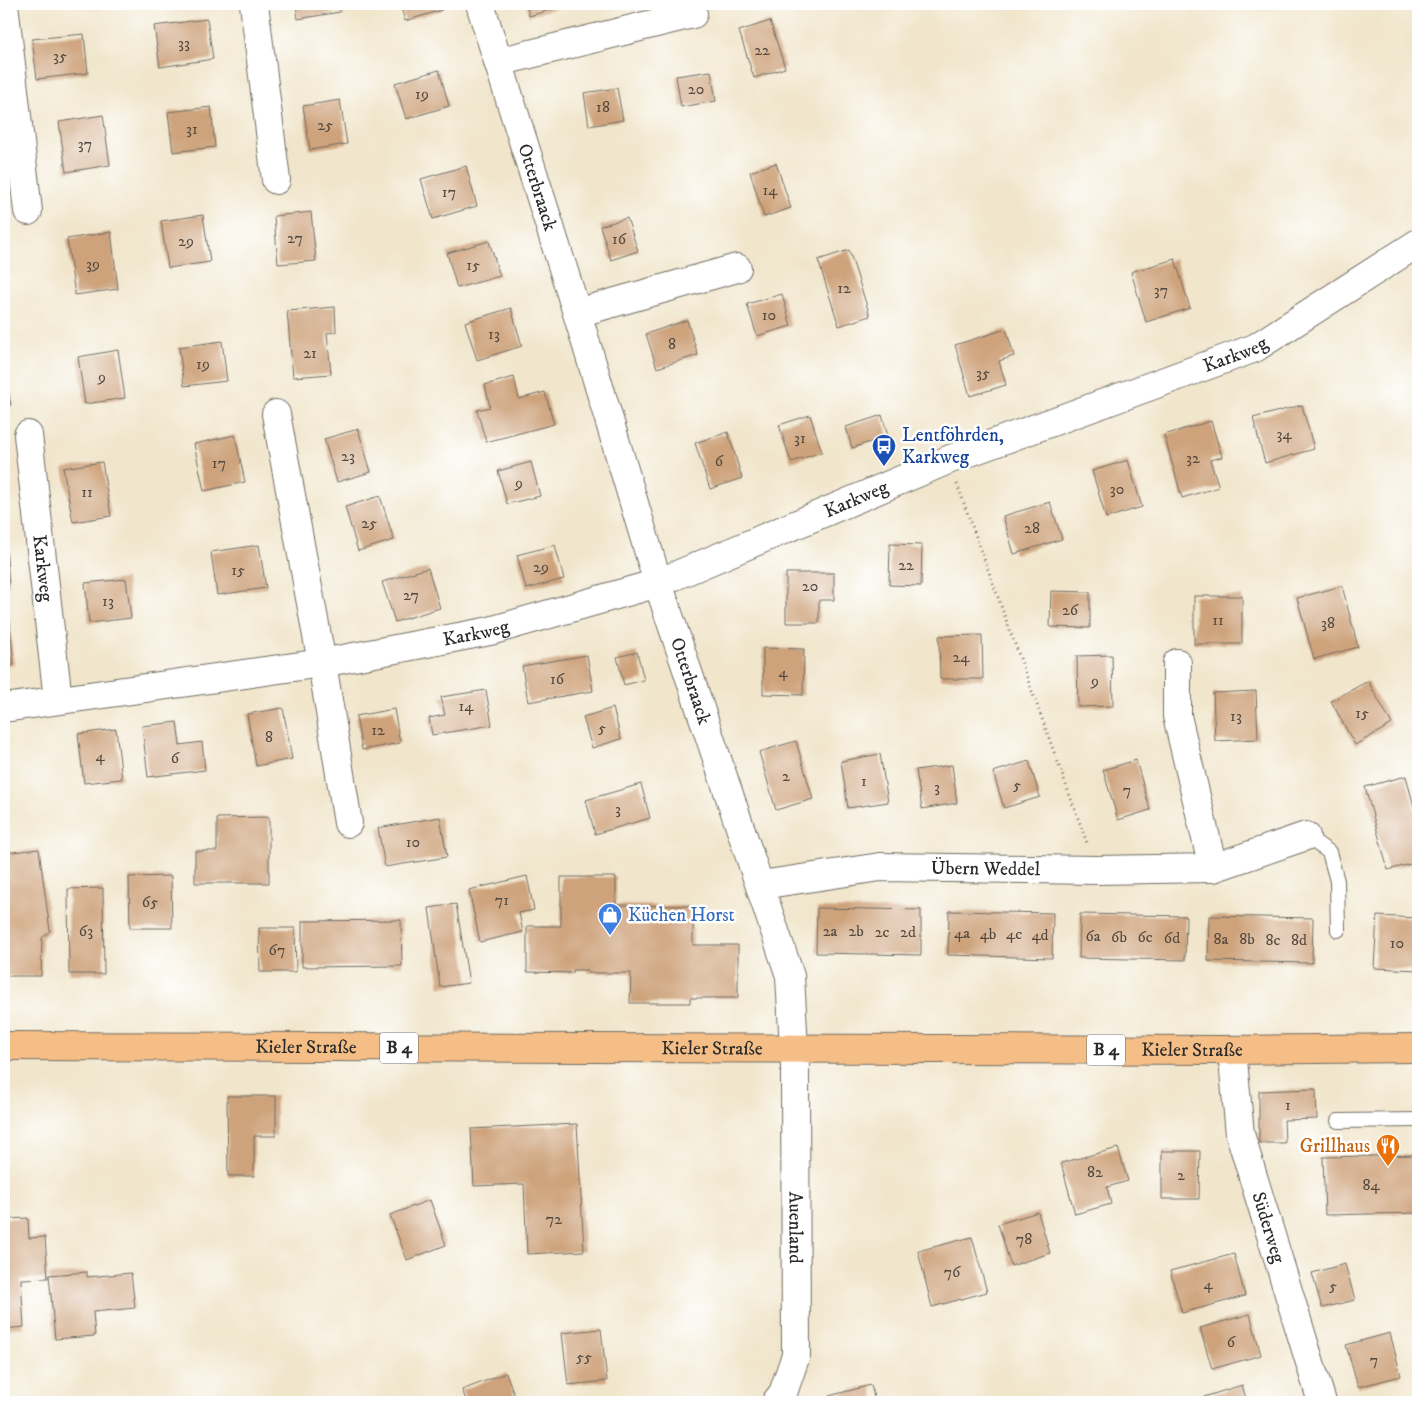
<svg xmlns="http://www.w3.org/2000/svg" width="1422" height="1406" font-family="'IM FELL DW Pica',serif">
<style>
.building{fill:#cea37c}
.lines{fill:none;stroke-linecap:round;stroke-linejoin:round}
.lane-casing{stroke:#706c63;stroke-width:16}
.street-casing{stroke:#706c63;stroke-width:30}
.primary-casing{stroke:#706c63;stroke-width:30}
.path{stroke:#706c63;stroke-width:3;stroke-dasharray:1 4;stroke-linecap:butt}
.lane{stroke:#fff;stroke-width:14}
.street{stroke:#fff;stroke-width:28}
.primary{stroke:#f5be86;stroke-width:28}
.labels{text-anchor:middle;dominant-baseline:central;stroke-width:5;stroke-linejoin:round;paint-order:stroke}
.number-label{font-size:16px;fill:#54493f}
.shield{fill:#fff;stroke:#6b6b6b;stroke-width:1}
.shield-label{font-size:18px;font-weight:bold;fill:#2b2b2b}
.street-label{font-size:19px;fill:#2b2b2b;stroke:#fff}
.transit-label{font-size:19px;fill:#164399;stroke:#fff;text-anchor:start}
.shop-label{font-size:19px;fill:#366cbe;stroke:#fff;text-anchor:start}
.food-label{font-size:19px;fill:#c56008;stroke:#fff;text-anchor:end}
</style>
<rect width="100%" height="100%" fill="#fff"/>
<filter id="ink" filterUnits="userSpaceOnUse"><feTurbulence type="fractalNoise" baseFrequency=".02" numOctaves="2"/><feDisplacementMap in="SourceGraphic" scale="10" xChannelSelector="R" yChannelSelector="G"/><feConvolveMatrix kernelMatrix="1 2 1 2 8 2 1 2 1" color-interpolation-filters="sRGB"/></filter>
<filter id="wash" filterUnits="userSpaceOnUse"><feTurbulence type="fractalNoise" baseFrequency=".0096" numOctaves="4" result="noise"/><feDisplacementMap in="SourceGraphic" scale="20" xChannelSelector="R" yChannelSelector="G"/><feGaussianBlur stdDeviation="1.12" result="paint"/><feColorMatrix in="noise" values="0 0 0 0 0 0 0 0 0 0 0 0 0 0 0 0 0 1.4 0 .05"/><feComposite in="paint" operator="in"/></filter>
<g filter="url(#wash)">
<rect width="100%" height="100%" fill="#f1e6cc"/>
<g id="blocks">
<g class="building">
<path d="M296,4H339L340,12L298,19Z"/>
<path d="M400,4H440L442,10L405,21Z"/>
<path d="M526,4H559L560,7L529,16Z"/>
<path d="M207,19L213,59L160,67L154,26Z"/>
<path d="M770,21L785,68L754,78L739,31Z"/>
<path d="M84,34L88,73L37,79L32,39Z"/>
<path d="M439,70L449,106L406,119L395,83Z"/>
<path d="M711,71L716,101L681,107L676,76Z"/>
<path d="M617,88L623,120L589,126L584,93Z"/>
<path d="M340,100L347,144L310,150L303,106Z"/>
<path d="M211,107L215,147L173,152L168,112Z"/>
<path d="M103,115L110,165L66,172L59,122Z"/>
<path d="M776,163L791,208L764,217L750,172Z"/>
<path d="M466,166L477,206L433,219L421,179Z"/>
<path d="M311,212L316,261L278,264L274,216Z"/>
<path d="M203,215L210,262L168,268L161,221Z"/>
<path d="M627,218L638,251L611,260L600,226Z"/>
<path d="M111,232L118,289L75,295L67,239Z"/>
<path d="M489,241L500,276L457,288L447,253Z"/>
<path d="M849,250L870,316L839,326L818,260Z"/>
<path d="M1175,259L1190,308L1146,322L1131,272Z"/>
<path d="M782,294L791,326L757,336L747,304Z"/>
<path d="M335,307L336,332L327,333L331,374L293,377L287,311Z"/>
<path d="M511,308L522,346L477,360L465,322Z"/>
<path d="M687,320L698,355L657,368L646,334Z"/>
<path d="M1006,329L1014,356L999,361L1006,385L970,396L955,345Z"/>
<path d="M222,341L227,381L184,386L179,347Z"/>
<path d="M118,350L125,398L85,404L78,357Z"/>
<path d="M4,369L11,405L4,406Z"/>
<path d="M514,377L519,399L545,392L554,424L486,442L477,410L490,407L485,385Z"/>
<path d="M1302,405L1314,449L1265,463L1253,418Z"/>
<path d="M810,415L822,452L791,462L779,425Z"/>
<path d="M882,415L888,436L852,448L846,427Z"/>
<path d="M1211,421L1222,457L1210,460L1219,487L1182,498L1164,435Z"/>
<path d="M358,429L371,472L337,482L324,439Z"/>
<path d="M728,432L742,478L710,489L695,443Z"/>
<path d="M235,435L245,482L204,491L194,444Z"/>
<path d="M1128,460L1142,507L1106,518L1092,471Z"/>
<path d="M102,462L111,516L73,522L63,468Z"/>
<path d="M531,462L540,496L507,504L498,471Z"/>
<path d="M380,496L394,540L358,551L345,507Z"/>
<path d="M1050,502L1062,539L1014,554L1003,516Z"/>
<path d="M890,544L922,545L921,586L889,585Z"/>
<path d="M259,545L266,588L217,595L211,552Z"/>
<path d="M555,545L564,579L526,589L517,555Z"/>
<path d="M4,546H6L9,585L4,586Z"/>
<path d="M428,568L440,608L395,622L382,582Z"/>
<path d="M786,573H834V600H819V623H786Z"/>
<path d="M126,579L131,618L89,623L85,583Z"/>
<path d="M1342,586L1358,647L1314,659L1297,598Z"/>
<path d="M1051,591L1090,592V628L1050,627Z"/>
<rect x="1194" y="596" width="48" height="48"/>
<path d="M9,615L14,665L4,666V616Z"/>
<path d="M982,635L983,679H940L939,636Z"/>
<path d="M763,648L804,649L803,695L763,694Z"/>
<path d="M637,652L644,680L624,685L617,657Z"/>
<path d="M587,655L593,691L528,702L522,666Z"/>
<path d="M1112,655L1113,706L1078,707L1077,656Z"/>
<path d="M1368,681L1392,724L1355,745L1331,701Z"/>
<path d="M486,690L492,725L432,735L429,718L445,715L441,697Z"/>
<path d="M1256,691L1258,739L1215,741L1213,693Z"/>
<path d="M283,708L292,759L256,766L247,714Z"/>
<path d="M613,708L621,739L592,748L583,717Z"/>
<path d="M394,709L400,743L362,750L356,716Z"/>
<path d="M177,722L180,745L202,742L205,770L148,777L142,726Z"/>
<path d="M116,729L122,779L84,783L78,734Z"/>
<path d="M796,741L813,799L776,810L759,752Z"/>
<path d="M880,754L888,802L848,808L841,761Z"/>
<path d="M1136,760L1150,810L1118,820L1103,770Z"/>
<path d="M1029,761L1040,797L1004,808L993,772Z"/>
<path d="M952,765L957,803L922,809L916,770Z"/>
<path d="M1406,776L1418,822V862L1388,870L1365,787Z"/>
<path d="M641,784L650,818L595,834L586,800Z"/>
<path d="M269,817V883H195V851H217V818Z"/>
<path d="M440,817L447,857L385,867L378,828Z"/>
<path d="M39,849L50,931L42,938L41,976H4V853Z"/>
<path d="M171,876L172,928H130L129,877Z"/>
<path d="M527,876L534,910L519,913L523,932L480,942L469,890Z"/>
<path d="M561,877H616V905L693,906V945H738V998H690V1003H630L631,973H588V970H573V973L527,972V926H561Z"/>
<path d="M103,888L104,974H69L68,889Z"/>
<path d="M456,904L469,983L440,987L429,908Z"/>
<path d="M817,908L921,910V955L816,953Z"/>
<path d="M949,911L1053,913L1052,958L948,955Z"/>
<path d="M1080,914L1186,916L1185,960L1079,958Z"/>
<path d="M1209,916L1313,918L1312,963L1208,961Z"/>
<path d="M1377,916L1418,918V970L1374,968Z"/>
<path d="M401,920L402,966L302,967V921Z"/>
<path d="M259,928H295L296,972H260Z"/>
<path d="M1316,1089L1317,1119L1284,1120L1285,1143H1259V1091Z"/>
<path d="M227,1096H276V1136H254V1176H228Z"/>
<path d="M577,1124L584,1251L527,1254L524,1184L474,1186L471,1129Z"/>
<path d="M1118,1148L1128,1181L1107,1187L1111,1204L1075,1214L1061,1163Z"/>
<path d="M1162,1151H1200L1199,1199H1162Z"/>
<path d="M1418,1155V1213L1325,1215L1323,1157Z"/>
<path d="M430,1200L446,1245L407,1260L390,1215Z"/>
<path d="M1038,1212L1050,1253L1011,1266L998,1224Z"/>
<path d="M28,1218L29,1238L45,1237L48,1278L21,1279L24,1327L4,1329V1219Z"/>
<path d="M972,1237L987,1292L932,1307L918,1251Z"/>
<path d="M1234,1254L1245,1296L1182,1313L1170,1271Z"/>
<path d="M1345,1264L1355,1300L1322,1308L1312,1273Z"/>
<path d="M87,1272V1277L131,1273L135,1308L93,1312L95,1336L55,1339L49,1275Z"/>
<path d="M1250,1314L1261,1355L1212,1369L1200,1328Z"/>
<path d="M601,1329L607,1381L568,1385L562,1333Z"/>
<path d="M1390,1333L1401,1376L1358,1387L1346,1345Z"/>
<path d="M506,1373L517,1402H467L462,1390Z"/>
<path d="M871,1385L875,1402H830L829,1396Z"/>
<path d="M1242,1385L1247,1402H1188Z"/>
</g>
</g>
</g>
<g filter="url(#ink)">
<use href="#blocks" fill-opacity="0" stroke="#706c63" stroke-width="1"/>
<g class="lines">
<defs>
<g id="lane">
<path d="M1306,836L1329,852L1337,881L1338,930"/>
<path d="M1338,1121L1418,1120"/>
</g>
<g id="street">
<path d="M4,4L28,211"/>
<path d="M254,4L276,180"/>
<path id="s1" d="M480,4L577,313L658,583L790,976L795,1067L796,1355L783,1393L776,1402"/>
<path d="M498,62L693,14"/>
<path d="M577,313L737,268"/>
<path d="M276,414L322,663L348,823"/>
<path id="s2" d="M28,435L58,700"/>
<path d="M1177,663V716L1213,868"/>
<path id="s3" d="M4,708L322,663L490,631L658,583L948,460L1255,348L1418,243"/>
<path id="s4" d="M761,885L880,867L1097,870L1213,868L1306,836"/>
<path id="s5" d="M1232,1050L1240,1134L1322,1402"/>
</g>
<g id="primary">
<path id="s6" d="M4,1046L1220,1050L1418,1048"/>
</g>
</defs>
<use href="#lane" class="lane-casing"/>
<use href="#street" class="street-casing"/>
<use href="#primary" class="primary-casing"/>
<path class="path" d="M957,484L1087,843"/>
<use href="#lane" class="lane"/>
<use href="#street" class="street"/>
<use href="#primary" class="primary"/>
</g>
</g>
<defs>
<symbol id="bus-pin" viewBox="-11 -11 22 30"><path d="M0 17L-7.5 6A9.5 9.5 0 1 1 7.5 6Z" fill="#1a4fb4" stroke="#fff"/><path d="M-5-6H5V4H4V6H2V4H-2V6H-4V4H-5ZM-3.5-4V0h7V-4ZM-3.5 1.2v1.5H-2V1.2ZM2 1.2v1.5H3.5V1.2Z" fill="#fff"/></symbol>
<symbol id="shop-pin" viewBox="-11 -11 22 30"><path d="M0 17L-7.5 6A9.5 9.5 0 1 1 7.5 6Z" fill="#3f7fe0" stroke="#fff"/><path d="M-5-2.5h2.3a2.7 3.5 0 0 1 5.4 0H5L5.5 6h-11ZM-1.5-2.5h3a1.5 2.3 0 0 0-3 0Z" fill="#fff"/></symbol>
<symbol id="restaurant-pin" viewBox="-11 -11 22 30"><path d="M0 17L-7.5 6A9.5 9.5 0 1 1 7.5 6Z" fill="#e8710a" stroke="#fff"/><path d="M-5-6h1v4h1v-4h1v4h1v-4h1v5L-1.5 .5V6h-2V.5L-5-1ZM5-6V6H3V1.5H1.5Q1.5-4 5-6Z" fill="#fff"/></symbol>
</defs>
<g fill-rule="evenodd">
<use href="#bus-pin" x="870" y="432" width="28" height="38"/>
<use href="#shop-pin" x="596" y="901" width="28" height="38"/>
<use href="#restaurant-pin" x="1374" y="1132" width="28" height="38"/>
</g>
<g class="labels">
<g class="number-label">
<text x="184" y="43">33</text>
<text x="762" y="50">22</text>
<text x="60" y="56">35</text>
<text x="696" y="89">20</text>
<text x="422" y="94">19</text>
<text x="603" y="107">18</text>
<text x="325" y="125">25</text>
<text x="192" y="129">31</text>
<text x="85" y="144">37</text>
<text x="770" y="190">14</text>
<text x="449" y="192">17</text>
<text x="295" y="238">27</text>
<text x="619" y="239">16</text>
<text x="186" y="241">29</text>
<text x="93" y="264">39</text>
<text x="473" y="265">15</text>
<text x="844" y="288">12</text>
<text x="1161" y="290">37</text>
<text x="769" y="315">10</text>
<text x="494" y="334">13</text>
<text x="672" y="344">8</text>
<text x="310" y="353">21</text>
<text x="203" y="364">19</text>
<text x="983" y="373">35</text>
<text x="102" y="377">9</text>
<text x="1284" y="434">34</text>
<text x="800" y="438">31</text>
<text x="348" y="456">23</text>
<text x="1193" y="458">32</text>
<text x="719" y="461">6</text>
<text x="219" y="463">17</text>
<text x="519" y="483">9</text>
<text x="1117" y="489">30</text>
<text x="87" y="492">11</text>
<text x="369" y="523">25</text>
<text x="1032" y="528">28</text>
<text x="906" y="565">22</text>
<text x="541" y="567">29</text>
<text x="238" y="570">15</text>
<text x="810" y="586">20</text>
<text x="411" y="595">27</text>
<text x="108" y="601">13</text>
<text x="1070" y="610">26</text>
<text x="1218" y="620">11</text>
<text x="1328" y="623">38</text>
<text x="961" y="657">24</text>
<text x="783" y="672">4</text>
<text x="557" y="679">16</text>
<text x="1095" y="681">9</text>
<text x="466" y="706">14</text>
<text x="1362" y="713">15</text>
<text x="1236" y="716">13</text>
<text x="602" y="728">5</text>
<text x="378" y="730">12</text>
<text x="269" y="737">8</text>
<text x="100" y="756">4</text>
<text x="175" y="758">6</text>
<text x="786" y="776">2</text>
<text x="864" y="781">1</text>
<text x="1017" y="785">5</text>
<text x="937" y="787">3</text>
<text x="1127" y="790">7</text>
<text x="618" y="809">3</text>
<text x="413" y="842">10</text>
<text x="502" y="900">71</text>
<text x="150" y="902">65</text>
<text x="86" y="931">63</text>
<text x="830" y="931">2a</text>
<text x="856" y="931">2b</text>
<text x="882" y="932">2c</text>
<text x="908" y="932">2d</text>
<text x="962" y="933">4a</text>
<text x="988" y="934">4b</text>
<text x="1014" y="934">4c</text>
<text x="1040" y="935">4d</text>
<text x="1093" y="936">6a</text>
<text x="1119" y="937">6b</text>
<text x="1145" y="937">6c</text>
<text x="1172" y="938">6d</text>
<text x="1221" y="939">8a</text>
<text x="1247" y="939">8b</text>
<text x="1273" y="940">8c</text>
<text x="1299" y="940">8d</text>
<text x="1397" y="943">10</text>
<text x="277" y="950">67</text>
<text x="1288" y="1105">1</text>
<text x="1095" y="1172">82</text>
<text x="1181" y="1175">2</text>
<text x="1371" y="1185">84</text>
<text x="554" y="1219">72</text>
<text x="1024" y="1239">78</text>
<text x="952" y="1272">76</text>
<text x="1208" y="1284">4</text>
<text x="1333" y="1286">5</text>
<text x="1231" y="1342">6</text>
<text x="584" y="1357">55</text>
<text x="1374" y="1360">7</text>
</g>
<g class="shield">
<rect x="380" y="1032.5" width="38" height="31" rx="4"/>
<rect x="1087" y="1034.5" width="38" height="31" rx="4"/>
</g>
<g class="shield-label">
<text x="399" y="1048">B 4</text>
<text x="1106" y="1050">B 4</text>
</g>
<g class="street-label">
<text stroke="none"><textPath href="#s1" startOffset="192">Otterbraack</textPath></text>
<text stroke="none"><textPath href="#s3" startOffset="1288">Karkweg</textPath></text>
<text stroke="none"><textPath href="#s3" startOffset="882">Karkweg</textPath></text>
<text stroke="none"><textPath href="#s2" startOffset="134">Karkweg</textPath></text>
<text stroke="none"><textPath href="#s3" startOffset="478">Karkweg</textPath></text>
<text stroke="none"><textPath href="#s1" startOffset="709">Otterbraack</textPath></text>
<text stroke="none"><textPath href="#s4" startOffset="226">Übern Weddel</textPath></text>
<text stroke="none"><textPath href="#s6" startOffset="302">Kieler Straße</textPath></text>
<text stroke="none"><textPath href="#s6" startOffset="708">Kieler Straße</textPath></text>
<text stroke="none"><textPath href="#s6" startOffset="1188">Kieler Straße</textPath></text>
<text stroke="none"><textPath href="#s1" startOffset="1272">Auenland</textPath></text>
<text stroke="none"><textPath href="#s5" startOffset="182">Süderweg</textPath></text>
</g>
<g class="transit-label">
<text x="902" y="435">Lentföhrden,<tspan x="902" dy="22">Karkweg</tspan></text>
</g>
<g class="shop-label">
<text x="628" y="915">Küchen Horst</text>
</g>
<g class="food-label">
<text x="1370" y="1146">Grillhaus</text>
</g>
</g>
<rect width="1422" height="1406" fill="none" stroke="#fff" stroke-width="20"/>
</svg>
